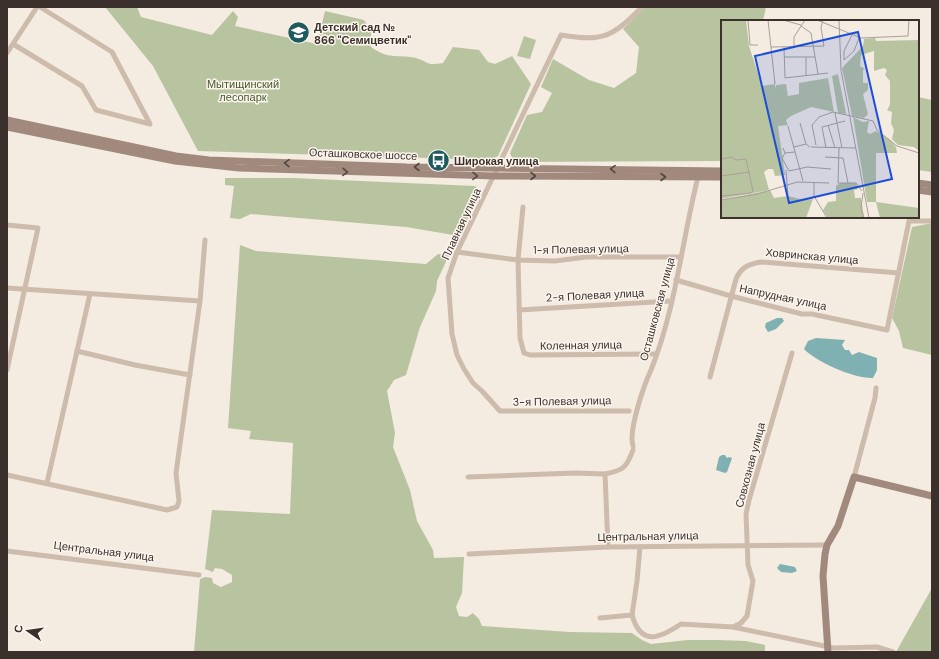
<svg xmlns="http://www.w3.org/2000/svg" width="939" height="659" font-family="'DM Sans',sans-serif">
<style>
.green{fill:#b8c4a0}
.water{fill:#7fb0b2}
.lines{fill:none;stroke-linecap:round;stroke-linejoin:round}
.street{stroke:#cdbbac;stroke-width:5}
.secondary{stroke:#a18a7d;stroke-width:7}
.oneway{stroke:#544640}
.labels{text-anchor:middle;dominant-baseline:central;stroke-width:3;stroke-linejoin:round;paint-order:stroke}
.poi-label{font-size:11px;font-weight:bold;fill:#3b302b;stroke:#fbf5ee;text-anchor:start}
.park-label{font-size:11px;fill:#4a5a2e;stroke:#fbf5ee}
.street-label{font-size:11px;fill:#3b302b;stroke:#fbf5ee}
.inset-road{fill:none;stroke:#aaa098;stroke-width:1}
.view{fill:#1d4ed8;fill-opacity:0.15;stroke:#1d4ed8;stroke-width:2}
.inset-edge{fill:none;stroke:#3b302b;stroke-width:2}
</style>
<rect width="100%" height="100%" fill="#f4ebe1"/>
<g class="green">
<path d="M105,7H137L141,17L212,35L233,11L238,17L235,26L317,44L325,11L364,20L371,31V47C389,60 397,54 416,58C430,62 425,66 443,63L453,47L479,50L488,62L495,64L512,56L531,84L498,156L490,160L198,151L153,66Z"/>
<path d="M645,7H766L763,21H722V161L514,162L510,153L527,115L542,112L552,93L541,87L553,59L589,80L614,88L636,73L639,47L623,29Z"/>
<path d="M524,36L536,40L530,59L517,56Z"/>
<path d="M918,97L932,100V172L918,170Z"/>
<path d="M225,178H292L475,186L479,190V196L459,236L406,227L251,214L240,219L230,218L234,186L225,185Z"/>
<path d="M932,223V355L903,348L899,331L892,318L912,227Z"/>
<path d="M240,245L256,251L426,264L438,254L449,255L437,281L436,291L420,327L406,375L394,380L387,391L395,433L393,447L410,490L417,521L433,550L434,558L464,557L462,593L456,607L459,616L467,617L473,613L479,619L482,626L570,632L632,633L642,640L651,644L688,640H718L746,641L765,645V652H194L200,579L205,577L212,578L213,583L221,587L232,582V575L222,569L215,568L213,572L205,569L212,510L290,514L293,443L249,439L251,431L228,428Z"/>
<path d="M932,588V652H896Z"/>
</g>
<g class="water">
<path d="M777,318H782L784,321L776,329L768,332L765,327L766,323Z"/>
<path d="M816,338L845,340L842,345L845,350H849L852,355L859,352L877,358V370L873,378C855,379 816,362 804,349L808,341Z"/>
<path d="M722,455H725L727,458L729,457L732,458L727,472L725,473L716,470L719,457Z"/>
<path d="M780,564L795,567L797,571L792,573L781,572L777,568Z"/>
</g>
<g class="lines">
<g class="street">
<path d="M13,44L82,86L96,110L150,124L112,52L40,7"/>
<path d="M7,53L37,7"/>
<path d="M523,207L518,260L520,338L524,353L530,355L656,354"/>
<path d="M7,225L38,228L7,370"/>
<path d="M457,252L518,260L555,261L586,257H681"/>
<path d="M676,280L731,296L802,314H812L887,330L909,221H932"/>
<path d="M7,288L200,301"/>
<path d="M519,310L671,301"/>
<path d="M77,351L135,365L190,375"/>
<path d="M710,377L736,279C741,267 749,264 761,262L899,273"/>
<path d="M629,411H500L482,391L473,383L464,369L457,355L452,334L448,278L457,252L561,35C604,42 612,37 642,7"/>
<path d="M633,446C628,431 644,385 651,370C676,308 682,240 698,177"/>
<path d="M7,475L167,510L177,507L179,501L176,473L200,301L205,240"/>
<path d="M468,477L574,473L605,474"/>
<path d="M854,477L875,398L876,388"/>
<path d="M47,483L90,294"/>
<path d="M608,547L605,474C623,470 626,469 633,450"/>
<path d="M7,551L199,575"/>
<path d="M469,554L608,547L827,545"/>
<path d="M632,615C641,647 660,638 681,624L733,627L741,623L747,616L753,581L748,565L746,514L749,500L792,353"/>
<path d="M600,618L632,615L637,581L640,547"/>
<path d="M733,627L834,648L877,647L893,652"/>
</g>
<g class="secondary">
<path d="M7,120L176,156L209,160L407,167L722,171"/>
<path d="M7,127L175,161L239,168L494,176L722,177"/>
<path d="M918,183L932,185"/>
<path d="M918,190L932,192"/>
<path d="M828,652L823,576L825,554L827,545L838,526L854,477L932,496"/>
</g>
</g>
<defs><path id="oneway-chevron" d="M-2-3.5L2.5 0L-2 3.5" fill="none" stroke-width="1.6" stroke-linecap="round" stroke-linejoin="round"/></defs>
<g class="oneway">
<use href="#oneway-chevron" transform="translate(287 163) rotate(-178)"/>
<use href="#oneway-chevron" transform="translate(417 167) rotate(-180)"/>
<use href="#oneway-chevron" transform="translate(613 169) rotate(-179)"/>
<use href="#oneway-chevron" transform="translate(345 172) rotate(2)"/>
<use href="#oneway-chevron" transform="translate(475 176) rotate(1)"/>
<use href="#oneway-chevron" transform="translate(533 176)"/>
<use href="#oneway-chevron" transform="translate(663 177)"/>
</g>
<defs>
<symbol id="school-disc" viewBox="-11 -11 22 22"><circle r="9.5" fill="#1f5a5e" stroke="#fbf5ee"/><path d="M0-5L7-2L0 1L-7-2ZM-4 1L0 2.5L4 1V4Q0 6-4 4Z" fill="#fff"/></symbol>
<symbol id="bus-disc" viewBox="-11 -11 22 22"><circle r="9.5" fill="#1f5a5e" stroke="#fbf5ee"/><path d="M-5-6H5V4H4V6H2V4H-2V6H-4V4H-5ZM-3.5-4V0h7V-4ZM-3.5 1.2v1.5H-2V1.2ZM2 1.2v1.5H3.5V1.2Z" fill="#fff"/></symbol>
</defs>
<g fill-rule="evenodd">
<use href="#school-disc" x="286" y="20" width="25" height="25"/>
<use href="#bus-disc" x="426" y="148" width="25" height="25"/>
</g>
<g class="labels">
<g class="poi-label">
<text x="314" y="27">Детский сад №<tspan x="314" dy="13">866 "Семицветик"</tspan></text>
<text x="454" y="161">Широкая улица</text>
</g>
<g class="park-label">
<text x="243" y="84">Мытищинский<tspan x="243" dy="13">лесопарк</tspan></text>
</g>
<g class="street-label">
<text transform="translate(363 154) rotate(2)">Осташковское шоссе</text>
<text transform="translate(461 224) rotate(-65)">Плавная улица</text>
<text transform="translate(581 249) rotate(-1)">1-я Полевая улица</text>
<text transform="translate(812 256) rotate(5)">Ховринская улица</text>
<text transform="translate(595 295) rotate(-3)">2-я Полевая улица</text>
<text transform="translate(783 297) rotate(12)">Напрудная улица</text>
<text transform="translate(657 309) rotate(-75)">Осташковская улица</text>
<text transform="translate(581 345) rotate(-1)">Коленная улица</text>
<text transform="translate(562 401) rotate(-1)">3-я Полевая улица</text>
<text transform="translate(750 465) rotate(-75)">Совхозная улица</text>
<text transform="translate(648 536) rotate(-1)">Центральная улица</text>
<text transform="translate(104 551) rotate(7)">Центральная улица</text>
</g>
</g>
<g transform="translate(721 20)">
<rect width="198" height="198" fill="#f4ebe1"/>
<path d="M0,0H25L28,26L41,66L54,64V69L55,65L65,64L67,76L78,74V63L107,58L113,92L90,87L70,96L65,100L67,105L57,106L64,155L54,156L52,149H47L43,152L48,170L0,179ZM154,18L155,21L198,20V131L193,127L177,125L171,119L173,110L170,103L171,92L166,90L169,85V61L164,55L166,50L163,48L153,51V31L140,35L139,46L144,49L142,50V63H147V70L142,74L147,94L143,98L131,96L121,48L142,26L143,19ZM117,54L125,93V94L117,93L111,56ZM132,97L142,102L148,101L146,112L149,114L155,111L168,119L175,127L176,133H155V182L198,188V198H159L155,182H146ZM119,163H135L137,169L133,170L134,178H140L143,198H107L102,190L107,182L115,181V166ZM49,170L53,178L67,176L83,180L92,179L85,198H0V180Z" fill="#b8c4a0"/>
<path class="inset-road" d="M27,0L29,25H37M47,0L54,64M62,0L80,5M96,0L140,18L187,16L188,0M118,0L120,50L148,198M80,6L90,13L97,54M131,15L123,31V40L133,31L138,18M73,26V17L84,0M50,27L103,26L100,7L102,0M63,27L64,58L107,53M63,37H94M85,37V55M114,93L121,128M79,103L85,124M107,105L114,128M67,106L82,161M95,125L91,105L98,97L112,92L152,101L156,110L176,126L198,133M73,127L85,124L89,127M90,127L135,128M62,128L64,133L74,132M105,128L101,107L124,101M118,128L117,163H135L141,171M64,133L61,138L68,151L86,147L110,149M104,137L122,138L127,163M0,139L11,137L15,140L25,139L32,171L30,173M65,150L67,176M0,156L29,152M93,163V176L106,198M142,173L140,188L143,198M0,176L30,173M0,180L37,174L76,162L108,163"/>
<path class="view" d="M137,12L171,159L68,183L34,36Z"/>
<rect width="198" height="198" class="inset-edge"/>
</g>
<rect width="939" height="659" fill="none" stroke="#3b302b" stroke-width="16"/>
<g transform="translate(28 631) rotate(283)" stroke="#fbf5ee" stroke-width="3" paint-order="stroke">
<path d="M0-3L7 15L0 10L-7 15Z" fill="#3b302b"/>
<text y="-6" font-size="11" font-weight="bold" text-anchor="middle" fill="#3b302b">С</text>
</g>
</svg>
